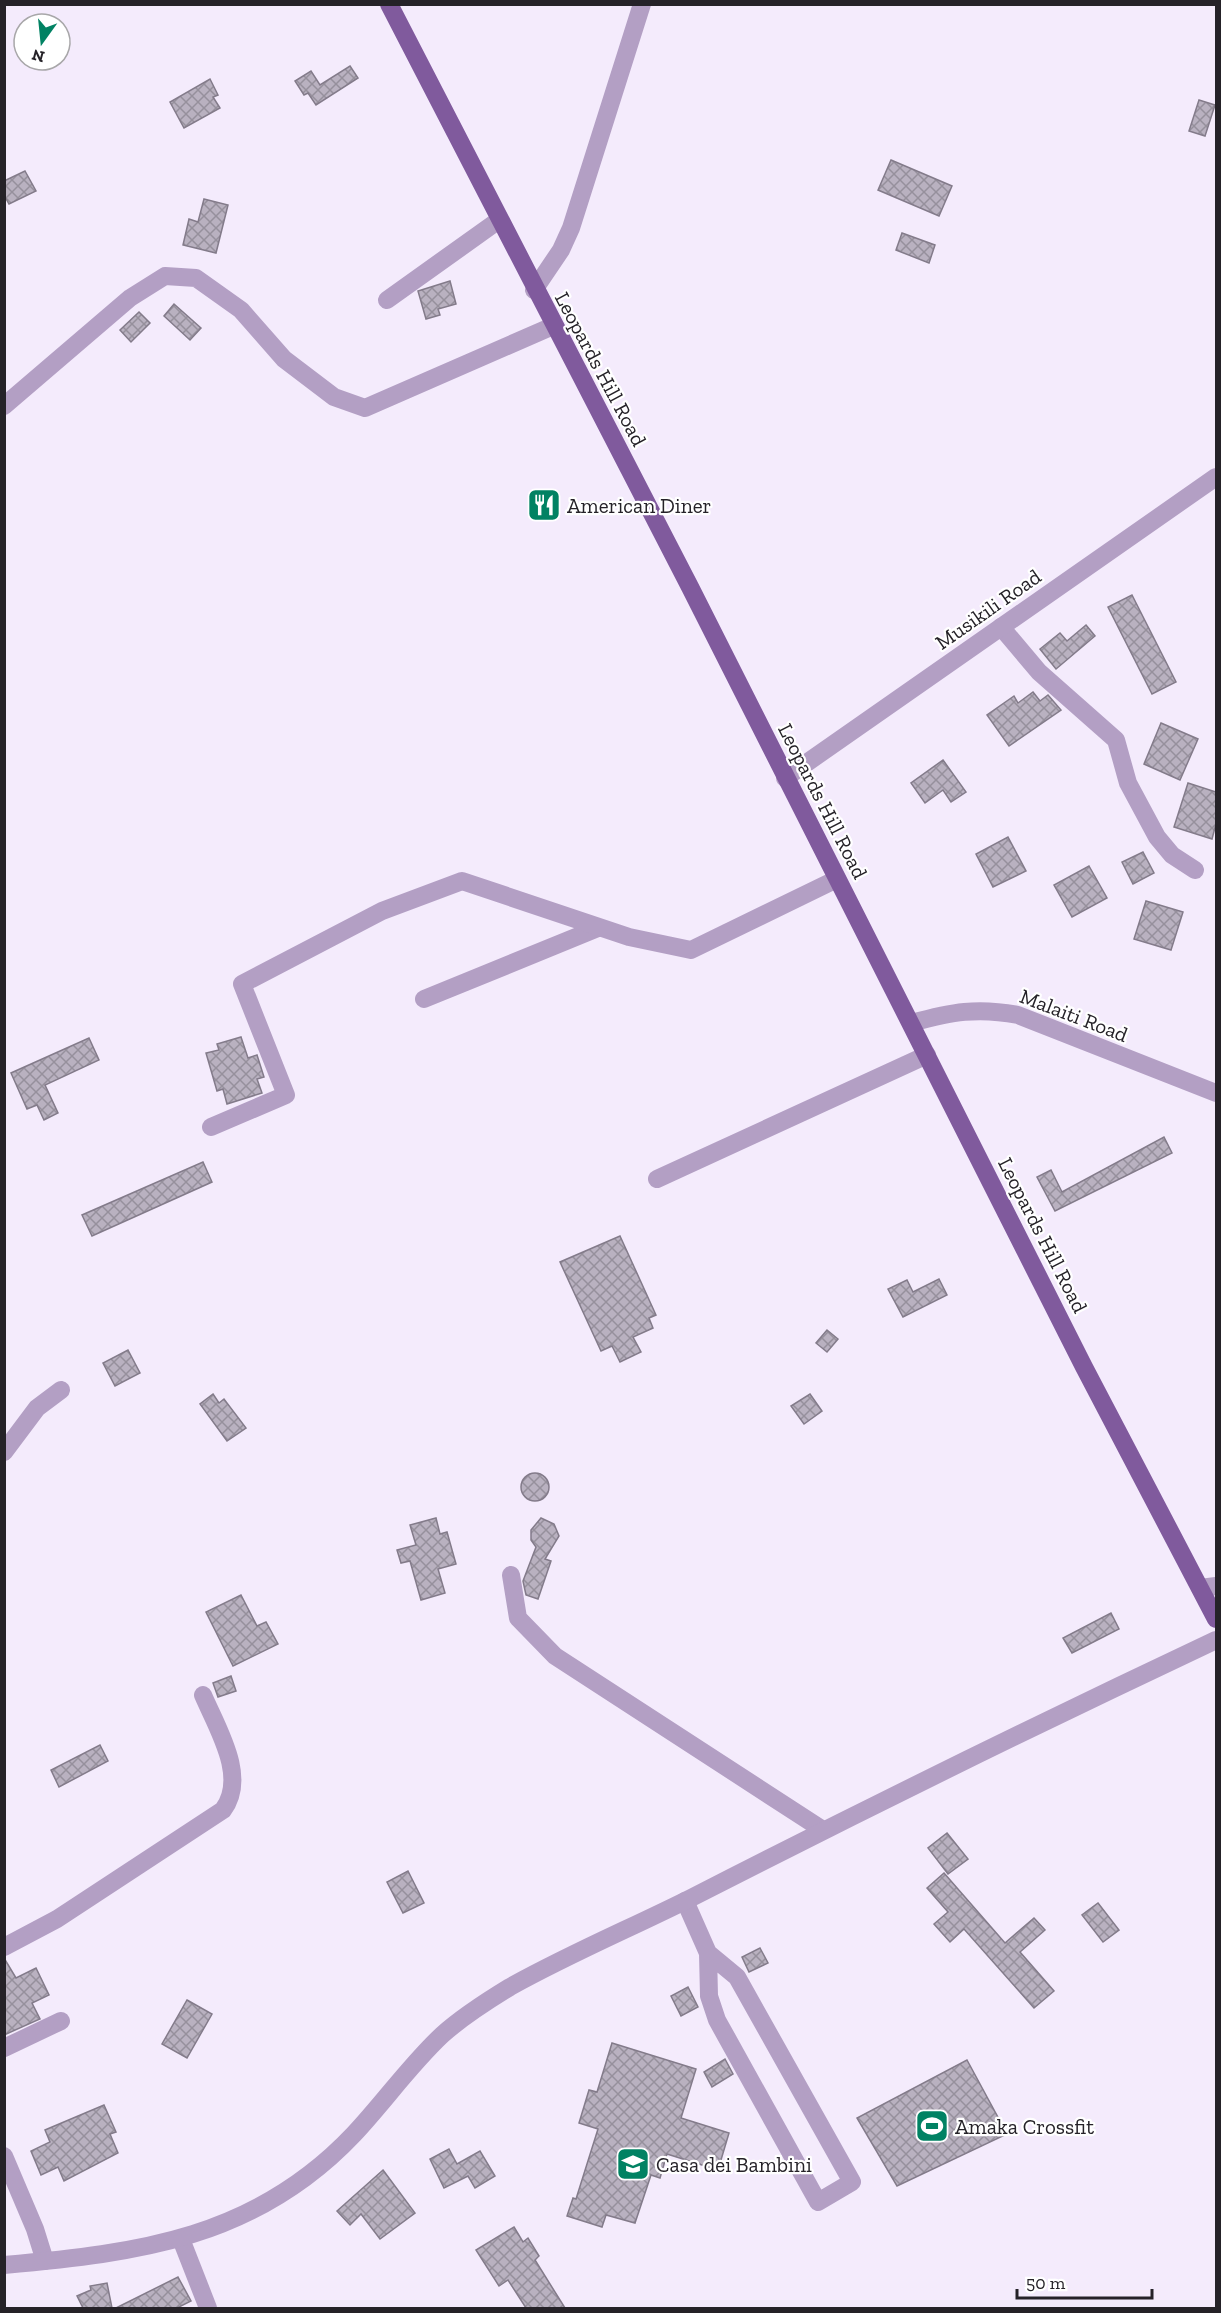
<svg xmlns="http://www.w3.org/2000/svg" width="1221" height="2313" font-family="'Zilla Slab',serif">
<style>
.building{fill:url(#building-cross-hatch);stroke:#837b8a;stroke-width:1.5}
.lines{fill:none;stroke-linecap:round;stroke-linejoin:round}
.minor{stroke:#b39fc4;stroke-width:18}
.major{stroke:#805a9d;stroke-width:18}
.labels{text-anchor:middle;dominant-baseline:central;stroke-width:4.5;stroke-linejoin:round;paint-order:stroke}
.street-label{font-size:21px;fill:#252228;stroke:#fff}
.poi-label{font-size:21px;fill:#252228;stroke:#fff;text-anchor:start}
</style>
<defs>
<pattern id="building-cross-hatch" width="8" height="8" patternUnits="userSpaceOnUse" patternTransform="scale(1.5)"><rect width="8" height="8" fill="#b9b1c0"/><path d="M0 0l8 8M0 8l8-8" fill="none" stroke="#96909c"/></pattern>
</defs>
<rect width="100%" height="100%" fill="#f4ebfc"/>
<g class="building">
<path d="M350,66L358,78L316,105L308,93L304,95L295,81L311,71L320,85Z"/>
<path d="M210,79L218,95L213,97L220,108L184,128L170,102Z"/>
<path d="M1199,100L1215,105L1205,136L1189,131Z"/>
<path d="M891,160L952,186L939,216L878,190Z"/>
<path d="M25,171L36,191L9,204L4,195V181Z"/>
<path d="M204,199L228,205L216,253L183,245L189,219L198,222Z"/>
<path d="M902,233L935,245L929,263L896,250Z"/>
<path d="M450,281L456,304L438,309L440,315L426,319L418,291Z"/>
<path d="M174,304L201,328L190,340L164,316Z"/>
<path d="M139,312L150,323L131,342L120,330Z"/>
<path d="M1132,595L1176,682L1152,694L1108,607Z"/>
<path d="M1086,625L1095,636L1056,669L1040,649L1060,633L1067,641Z"/>
<path d="M1033,692L1040,701L1048,695L1061,710L1009,746L987,715L1014,696L1018,703Z"/>
<path d="M1161,723L1198,739L1180,780L1144,764Z"/>
<path d="M943,760L966,792L951,802L943,790L925,803L911,783Z"/>
<path d="M1188,783L1216,792V824L1212,839L1174,827Z"/>
<path d="M1008,837L1026,871L993,887L976,854Z"/>
<path d="M1143,852L1154,873L1133,884L1122,862Z"/>
<path d="M1089,866L1107,898L1072,917L1054,885Z"/>
<path d="M1146,901L1183,912L1171,950L1134,939Z"/>
<path d="M241,1037L248,1058L257,1055L264,1077L257,1079L262,1093L227,1104L223,1089L217,1091L206,1053L219,1050L217,1044Z"/>
<path d="M89,1038L99,1060L45,1085L58,1113L44,1120L37,1105L27,1109L11,1073Z"/>
<path d="M1164,1137L1172,1153L1055,1211L1037,1177L1051,1170L1062,1192Z"/>
<path d="M203,1162L212,1182L92,1236L82,1215Z"/>
<path d="M620,1236L656,1315L649,1318L653,1328L633,1337L641,1352L620,1362L612,1346L601,1351L560,1262Z"/>
<path d="M939,1279L947,1295L903,1317L888,1289L907,1280L913,1292Z"/>
<path d="M827,1330L838,1339L827,1352L816,1343Z"/>
<path d="M128,1350L140,1373L115,1386L103,1363Z"/>
<path d="M213,1394L219,1403L224,1399L246,1428L227,1441L200,1404Z"/>
<path d="M810,1394L822,1411L804,1424L791,1406Z"/>
<circle cx="535" cy="1487" r="14"/>
<path d="M436,1518L440,1534L447,1532L456,1564L438,1569L445,1593L421,1600L410,1561L401,1563L397,1550L416,1545L410,1525Z"/>
<path d="M541,1518L554,1524L559,1536L545,1559L551,1561L538,1599L526,1595L523,1581L536,1547L531,1540V1530Z"/>
<path d="M241,1595L257,1626L266,1622L278,1644L233,1666L206,1612Z"/>
<path d="M1111,1613L1119,1629L1072,1653L1063,1638Z"/>
<path d="M231,1676L236,1691L218,1697L213,1683Z"/>
<path d="M100,1745L108,1761L59,1787L51,1770Z"/>
<path d="M947,1833L968,1859L948,1874L928,1848Z"/>
<path d="M408,1871L424,1903L403,1913L387,1882Z"/>
<path d="M944,1873L1005,1943L1034,1918L1045,1930L1020,1952L1054,1991L1034,2008L964,1929L950,1942L934,1924L948,1912L927,1888Z"/>
<path d="M1098,1903L1119,1930L1103,1942L1082,1915Z"/>
<path d="M760,1948L768,1963L749,1972L742,1957Z"/>
<path d="M4,1958L16,1978L36,1968L49,1995L32,2003L40,2019L4,2035Z"/>
<path d="M688,1987L698,2007L681,2016L671,1996Z"/>
<path d="M187,2000L212,2014L187,2058L162,2044Z"/>
<path d="M612,2043L696,2069L681,2118L729,2133L718,2170L667,2154L660,2178L651,2175L635,2223L606,2215L602,2227L567,2216L573,2198L576,2199L598,2129L579,2123L589,2090L597,2092Z"/>
<path d="M725,2059L733,2074L712,2087L704,2072Z"/>
<path d="M967,2060L1007,2134L897,2186L857,2118Z"/>
<path d="M104,2105L116,2132L110,2134L118,2153L64,2181L58,2167L41,2175L31,2151L50,2142L45,2130Z"/>
<path d="M449,2149L457,2164L480,2151L495,2176L475,2188L468,2176L444,2188L430,2159Z"/>
<path d="M383,2170L415,2213L380,2239L361,2214L350,2225L337,2211Z"/>
<path d="M514,2227L523,2242L528,2238L539,2256L535,2260L565,2308H526L508,2280L499,2286L476,2250Z"/>
<path d="M178,2277L191,2301L177,2308H116Z"/>
<path d="M107,2283L112,2308H83L77,2296L91,2290L90,2286Z"/>
</g>
<g class="lines">
<g class="minor">
<path d="M534,290L561,250L571,228L642,4"/>
<path d="M387,300L499,220"/>
<path d="M4,406L130,298L165,276L196,278L241,310L284,359L334,397L365,408L553,326"/>
<path d="M1001,627L1039,672L1116,740L1128,783L1157,837L1172,855L1195,870"/>
<path d="M785,778L1216,477"/>
<path d="M424,999L598,928"/>
<path d="M911,1023C952,1012 977,1007 1018,1015L1216,1093"/>
<path d="M211,1127L286,1095L242,984L382,911L462,881L629,937L691,950L837,879"/>
<path d="M657,1179L927,1055"/>
<path d="M4,1452L37,1408L61,1390"/>
<path d="M511,1575L518,1618L555,1656L823,1830"/>
<path d="M1200,1588L1216,1586"/>
<path d="M685,1901L708,1953L737,1977L852,2182L818,2202L717,2020L709,1996L708,1953"/>
<path d="M4,1947L57,1919L223,1810C248,1777 217,1728 203,1695"/>
<path d="M4,2048L61,2021"/>
<path d="M4,2156L35,2229L45,2261"/>
<path d="M181,2239L208,2308"/>
<path d="M4,2265C139,2253 256,2238 354,2134C384,2102 410,2065 442,2035C462,2017 487,2001 510,1987C569,1954 631,1928 691,1898C865,1809 1040,1723 1216,1640"/>
</g>
<path class="major" d="M389,4L690,587L1084,1367L1216,1619"/>
</g>
<defs>
<symbol id="restaurant-square" viewBox="-11 -11 22 22"><rect x="-9" y="-9" width="18" height="18" rx="4" fill="#018263" stroke="#fff"/><path d="M-5-6h1v4h1v-4h1v4h1v-4h1v5L-1.5 .5V6h-2V.5L-5-1ZM5-6V6H3V1.5H1.5Q1.5-4 5-6Z" fill="#fff"/></symbol>
<symbol id="stadium-square" viewBox="-11 -11 22 22"><rect x="-9" y="-9" width="18" height="18" rx="4" fill="#018263" stroke="#fff"/><path d="M0-5a6.5 5 0 1 0 0 10a6.5 5 0 1 0 0-10ZM-3.5-1.8h7v3.6h-7Z" fill="#fff"/></symbol>
<symbol id="school-square" viewBox="-11 -11 22 22"><rect x="-9" y="-9" width="18" height="18" rx="4" fill="#018263" stroke="#fff"/><path d="M0-5L7-2L0 1L-7-2ZM-4 1L0 2.5L4 1V4Q0 6-4 4Z" fill="#fff"/></symbol>
</defs>
<g fill-rule="evenodd">
<use href="#restaurant-square" x="525" y="486" width="38" height="38"/>
<use href="#stadium-square" x="913" y="2107" width="38" height="38"/>
<use href="#school-square" x="614" y="2145" width="38" height="38"/>
</g>
<g class="labels">
<g class="street-label">
<text transform="translate(601 369) rotate(62)">Leopards Hill Road</text>
<text transform="translate(988 609) rotate(-35)">Musikili Road</text>
<text transform="translate(823 801) rotate(63)">Leopards Hill Road</text>
<text transform="translate(1074 1015) rotate(21)">Malaiti Road</text>
<text transform="translate(1043 1235) rotate(63)">Leopards Hill Road</text>
</g>
<g class="poi-label">
<text x="567" y="505">American Diner</text>
<text x="955" y="2126">Amaka Crossfit</text>
<text x="656" y="2164">Casa dei Bambini</text>
</g>
</g>
<rect width="1221" height="2313" fill="none" stroke="#252228" stroke-width="12"/>
<g transform="translate(42 42) rotate(195)"><circle r="28" fill="#ffffff" stroke="#a8a7a9" stroke-width="1.5"/>
<path d="M0-4.5L10 22L0 15L-10 22Z" fill="#018263"/>
<text y="-9" font-size="16" font-weight="bold" text-anchor="middle" fill="#252228">N</text>
</g>
<path d="M1017 2289v9h135v-9" fill="none" stroke="#252228" stroke-width="3"/>
<text x="1026" y="2289" font-size="18" fill="#252228" stroke="#ffffff" stroke-width="4.5" paint-order="stroke">50 m</text>
</svg>
